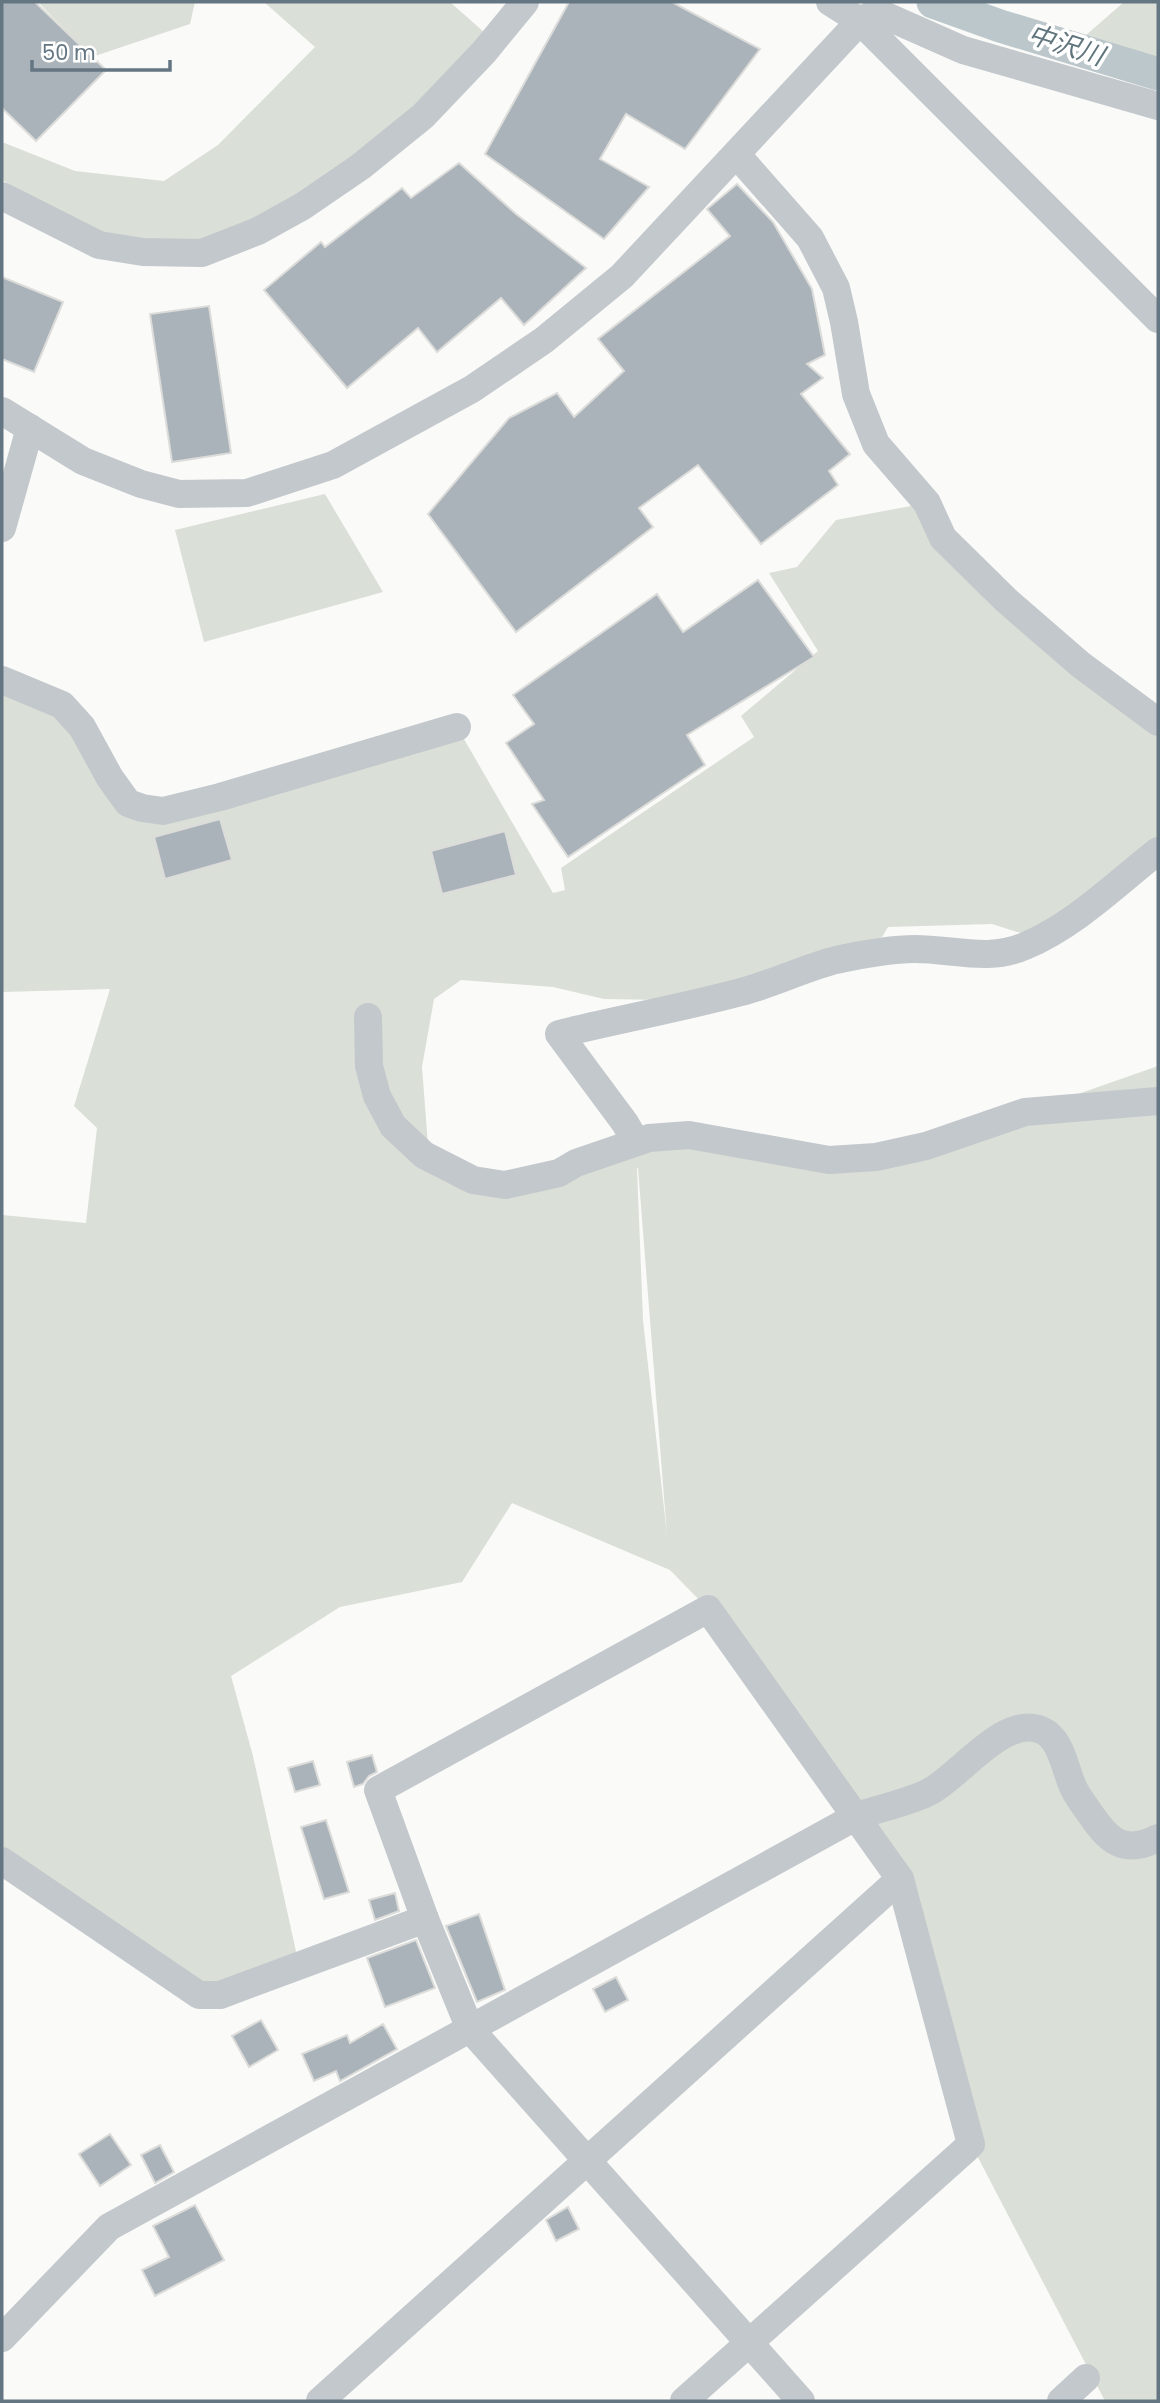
<svg xmlns="http://www.w3.org/2000/svg" width="1160" height="2403" font-family="Poppins,'Noto Sans JP',sans-serif">
<style>
.green{fill:#dadfd7;fill-rule:evenodd}
.lines{fill:none;stroke-linecap:round;stroke-linejoin:round}
.river{stroke:#bbc7cb;stroke-width:33}
.building{fill:#aab3b9;stroke:#dcdcda;stroke-width:2}
.minor{stroke:#c3c8cc;stroke-width:28}
.labels{text-anchor:middle;dominant-baseline:central;stroke-width:7;stroke-linejoin:round;paint-order:stroke}
.water-label{font-size:26px;font-style:italic;fill:#60757c;stroke:#fff}
</style>
<rect width="100%" height="100%" fill="#fafaf8"/>
<g class="green">
<path d="M38,2H195L190,24L92,57Z"/>
<path d="M264,2H450L494,41L370,159L203,244L99,245L32,197L2,180V142L75,171L164,181L218,145L315,47Z"/>
<path d="M1124,2H1158V58L1085,36Z"/>
<path d="M325,494L383,592L204,642L175,530Z"/>
<path d="M927,503L1158,734V851L1040,939L992,924L888,927L882,937L852,944L764,976L664,1000L604,999L553,987L461,980L434,999L422,1067L429,1158L483,1182L636,1142L829,1160L1061,1100L1158,1066V2401H1105L971,2144L879,1848L708,1609L670,1570L512,1503L462,1582L340,1607L231,1676L253,1756L297,1956L199,1995L2,1861V1215L86,1223L97,1128L74,1106L110,989L2,992V674L82,727L142,808L457,727L553,893L565,890L561,868L754,737L741,716L818,651L769,573L797,567L836,520ZM637,1168H638L667,1535L643,1320Z"/>
</g>
<g class="lines">
<path class="river" d="M933,2L1000,26L1158,74"/>
</g>
<g class="building">
<path d="M2,2H35L106,70L36,141L2,108Z"/>
<path d="M569,2H672L760,49L685,149L626,114L600,159L649,187L604,239L485,154Z"/>
<path d="M459,163L516,214L586,268L524,325L501,298L437,352L418,328L347,388L264,290L321,242L325,247L402,188L411,198Z"/>
<path d="M737,184L773,222L812,289L825,355L807,364L823,378L801,394L850,454L829,471L838,485L761,544L698,465L639,508L653,527L516,632L428,514L509,418L557,393L574,417L624,371L598,339L730,236L707,209Z"/>
<path d="M2,277L63,302L34,372L2,359Z"/>
<path d="M209,306L231,453L172,462L150,314Z"/>
<path d="M758,580L814,657L687,735L705,765L568,857L532,804L544,800L506,743L534,724L513,695L657,594L683,632Z"/>
<path d="M220,819L232,860L165,879L154,837Z"/>
<path d="M505,831L516,875L442,894L431,851Z"/>
<path d="M372,1755L377,1772L369,1776L363,1784L354,1787L347,1762Z"/>
<path d="M313,1761L320,1785L295,1792L288,1768Z"/>
<path d="M326,1820L349,1892L324,1899L301,1827Z"/>
<path d="M395,1893L399,1911L375,1920L369,1900Z"/>
<path d="M479,1914L505,1990L477,2002L446,1926Z"/>
<path d="M416,1940L435,1988L385,2007L367,1958Z"/>
<path d="M616,1977L628,2000L605,2012L593,1989Z"/>
<path d="M261,2020L278,2050L249,2067L232,2036Z"/>
<path d="M383,2024L397,2049L340,2081L336,2071L314,2081L302,2054L347,2035L350,2043Z"/>
<path d="M110,2134L131,2165L100,2186L79,2154Z"/>
<path d="M160,2145L174,2172L155,2183L141,2155Z"/>
<path d="M195,2205L224,2260L155,2296L142,2270L169,2257L153,2226Z"/>
<path d="M568,2207L579,2229L556,2241L546,2220Z"/>
</g>
<g class="lines">
<g class="minor">
<path d="M830,2L860,21L1158,319"/>
<path d="M737,155L810,238L836,288L844,322L856,394L876,444L927,503L943,538L1006,600L1081,665L1158,722"/>
<path d="M2,196L99,245L143,252L202,253L258,231L303,206L360,167L423,116L484,52L525,2"/>
<path d="M2,411L83,461L141,484L179,494L247,493L333,465L472,389L544,340L622,276L860,21L877,12L963,50L1158,106"/>
<path d="M2,528L30,428"/>
<path d="M2,680L62,705L82,727L110,778L128,803L142,808L163,811L220,797L457,727"/>
<path d="M368,1017L369,1066L377,1096L393,1126L424,1155L473,1180L505,1185L559,1173L576,1163L649,1138L689,1135L829,1160L876,1157L926,1146L1025,1112L1158,1101"/>
<path d="M636,1142L625,1123L559,1034C620,1019 681,1008 741,992C773,984 804,968 836,960C859,955 892,949 915,949C953,949 989,962 1025,946C1075,925 1116,884 1158,851"/>
<path d="M2,1861L199,1995H220L425,1919"/>
<path d="M2,2338L109,2227L857,1816C880,1808 907,1803 929,1792C959,1777 1004,1714 1041,1730C1062,1738 1065,1771 1074,1789C1078,1797 1084,1805 1089,1812C1108,1840 1123,1856 1158,1838"/>
<path d="M320,2401L900,1879"/>
<path d="M684,2401L966,2149L971,2144L900,1879L708,1609L378,1790L425,1919L470,2029L801,2401"/>
<path d="M1061,2401L1086,2378"/>
</g>
</g>
<g class="labels">
<g class="water-label">
<text transform="translate(1066 45) rotate(18)">中沢川</text>
</g>
</g>
<rect width="1160" height="2403" fill="none" stroke="#657683" stroke-width="7"/>
<path d="M32 60v10h138v-10" fill="none" stroke="#657683" stroke-width="3.5"/>
<text x="42" y="60" font-size="21" fill="#657683" stroke="#ffffff" stroke-width="5" paint-order="stroke">50 m</text>
</svg>
